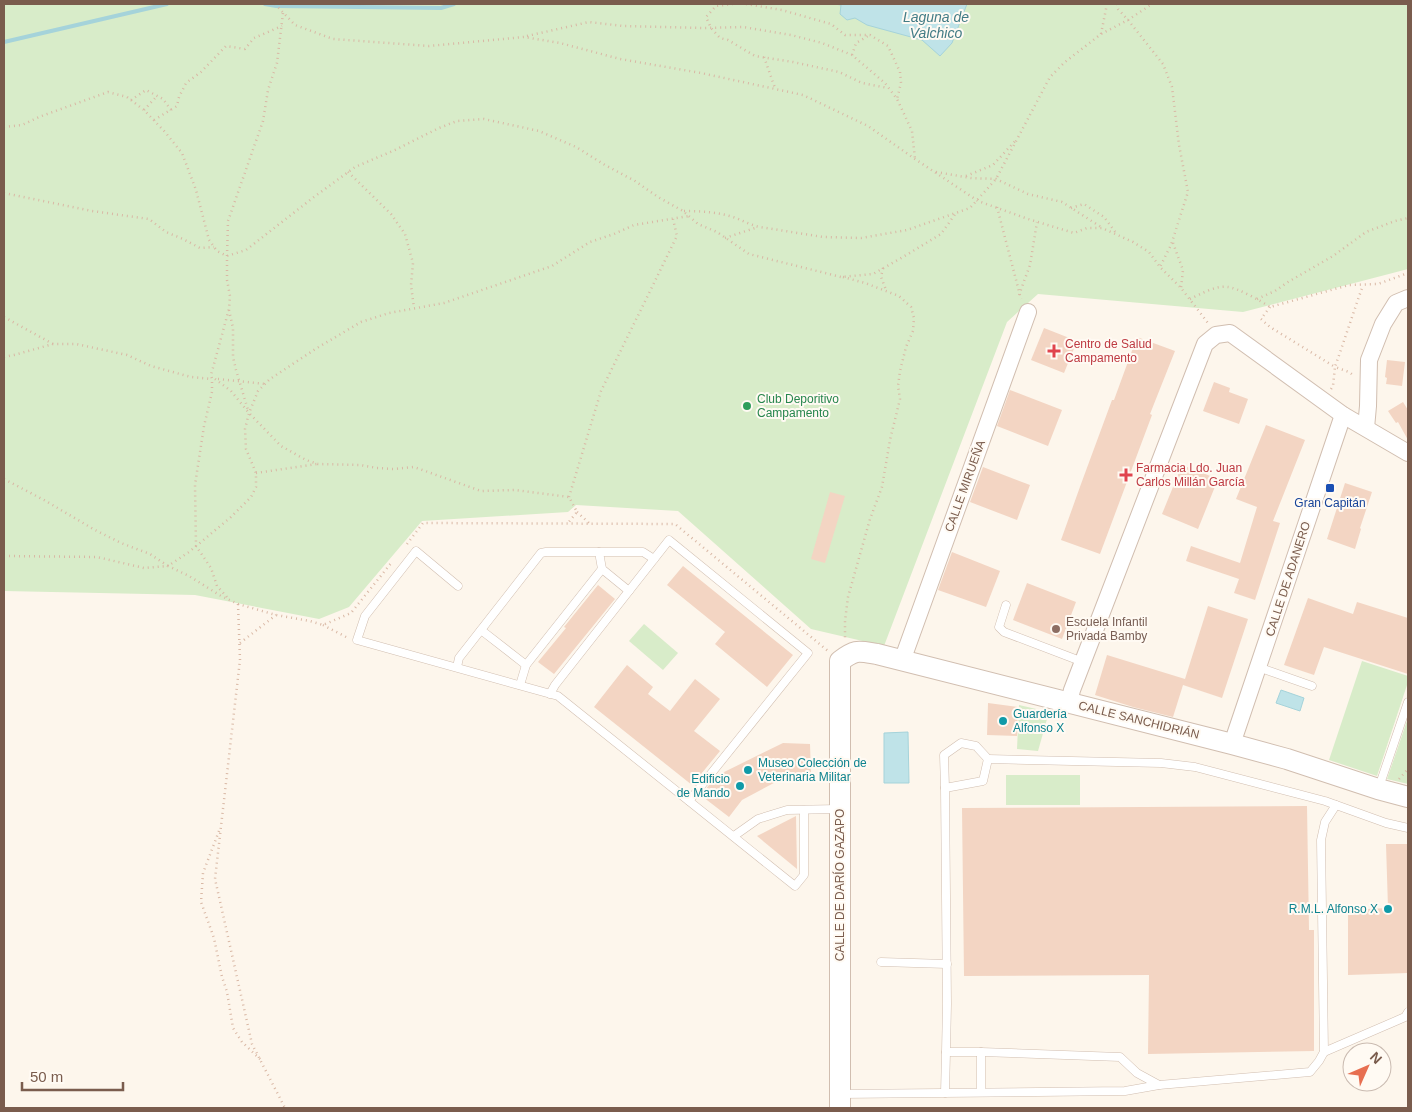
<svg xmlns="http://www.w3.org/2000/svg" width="1412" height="1112" font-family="Helvetica,sans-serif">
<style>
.green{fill:#d8ecc9}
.water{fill:#bfe3e8;stroke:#a5d3da}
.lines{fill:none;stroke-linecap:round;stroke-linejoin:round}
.stream{stroke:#a5d3da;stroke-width:4}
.building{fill:#f3d5c3}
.service-casing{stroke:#d1beb0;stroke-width:9}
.minor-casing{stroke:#d1beb0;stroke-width:18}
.tertiary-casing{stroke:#d1beb0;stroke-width:22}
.path{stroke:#d9b8a5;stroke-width:2.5;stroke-dasharray:1 4;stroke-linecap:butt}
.service{stroke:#fff;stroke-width:8}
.minor{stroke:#fff;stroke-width:16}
.tertiary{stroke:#fff;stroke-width:20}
.health-dot{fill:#e0444e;stroke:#fffaf3;stroke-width:2}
.leisure-dot{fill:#2e9e5b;stroke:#fffaf3;stroke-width:2}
.transit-dot{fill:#1a4fb4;stroke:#fffaf3;stroke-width:2}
.education-dot{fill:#8d6e63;stroke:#fffaf3;stroke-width:2}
.culture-dot{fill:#0f9aa8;stroke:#fffaf3;stroke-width:2}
.labels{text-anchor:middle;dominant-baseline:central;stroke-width:4;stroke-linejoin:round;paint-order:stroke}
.health-label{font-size:12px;fill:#be3a42;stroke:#fffaf3;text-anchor:start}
.leisure-label{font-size:12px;fill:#27864d;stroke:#fffaf3;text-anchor:start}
.street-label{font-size:12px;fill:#7a5c4d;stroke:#fffaf3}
.transit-label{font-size:12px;fill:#164399;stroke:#fffaf3}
.education-label{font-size:12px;fill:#785e54;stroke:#fffaf3;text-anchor:start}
.culture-label{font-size:12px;fill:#0d838f;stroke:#fffaf3;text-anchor:start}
.water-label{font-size:14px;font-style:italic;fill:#437c86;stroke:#fffaf3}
</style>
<rect width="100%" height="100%" fill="#fdf6ec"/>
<g class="green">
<path d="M4,4H1408V269L1243,312L1038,294L1007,322L884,646L811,629L678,511L576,505L568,512L422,521L349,607L319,619L195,595L4,591Z"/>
<path d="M644,624L678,653L663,670L629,641Z"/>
<path d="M1362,661L1408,676V682L1377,776L1329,760Z"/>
<path d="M1019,705L1049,712L1038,751L1017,749Z"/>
<path d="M1408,718V784L1387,779Z"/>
<rect x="1006" y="775" width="74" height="30"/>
</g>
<g class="water">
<path d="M835,4H967L952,43L940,56L922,40L867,25L855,18L847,20L840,14L841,5Z"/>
<path d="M1281,690L1304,698L1300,711L1276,703Z"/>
<path d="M908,732L909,783H884V733Z"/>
</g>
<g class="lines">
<g class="stream">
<path d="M265,4L276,6L441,8L454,4"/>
<path d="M4,42L167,4"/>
</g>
</g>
<g class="building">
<path d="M1044,328L1077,341L1064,373L1031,360Z"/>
<path d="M1137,337L1175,351L1150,414L1152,415L1100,554L1061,540L1081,484L1112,400H1114Z"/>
<path d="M1387,360L1405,362L1402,386L1386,384L1387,378L1385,377Z"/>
<path d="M1214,382L1230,388L1229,392L1248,399L1239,424L1203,411Z"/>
<path d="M1010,390L1062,410L1048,446L997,426Z"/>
<path d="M1403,402L1408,410V440L1398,422L1396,423L1388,411Z"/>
<path d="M1266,425L1305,440L1273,521L1280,523L1255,600L1234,593L1239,579L1186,561L1191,546L1240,563L1257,507L1236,499Z"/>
<path d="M1182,465L1218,479L1198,529L1162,514Z"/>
<path d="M983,467L1030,485L1017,520L970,502Z"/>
<path d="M1345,483L1372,492L1360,528L1361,529L1355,549L1327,539Z"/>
<path d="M830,492L845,496L825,563L811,559Z"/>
<path d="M952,552L1000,571L986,607L938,590Z"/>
<path d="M683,566L793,655L767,687L715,644L725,632L667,585Z"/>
<path d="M1027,583L1076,602L1062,639L1013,620Z"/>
<path d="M598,585L615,599L554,674L538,662L566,628L564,627Z"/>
<path d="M1308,598L1353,614L1357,602L1408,618V674L1324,647L1314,675L1284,665Z"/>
<path d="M1208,606L1248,619L1222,698L1183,685L1173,717L1133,707L1095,695L1107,655L1185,679Z"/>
<path d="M627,665L653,687L648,694L670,711L695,679L720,699L694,731L720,751L692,785L594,707Z"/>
<path d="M988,703L1018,707L1017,736L987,735Z"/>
<path d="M783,743L810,744L811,774L789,775L742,800L729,817L703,797L704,796L702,794L716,776Z"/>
<path d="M1307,806L1309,930H1314V1051L1148,1054L1149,975L964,976L962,808Z"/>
<path d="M796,816L797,869L757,836Z"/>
<path d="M1386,844H1408V973L1348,975V910L1388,908Z"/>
</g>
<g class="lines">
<defs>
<g id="service">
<path d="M599,552L602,569L629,591"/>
<path d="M458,586L416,551L365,616L357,640L558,696L795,886L804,875V810"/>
<path d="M1006,605L999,627L1004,632L1083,662"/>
<path d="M481,630L526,665"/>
<path d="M457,667L459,658L541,553L546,552H643L654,559"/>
<path d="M1258,667L1312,686"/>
<path d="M520,685L526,665L602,569"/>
<path d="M550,694L555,685L669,540L808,653L689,801"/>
<path d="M1379,787L1408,702"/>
<path d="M945,788L944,755L961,743L976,746L988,759"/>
<path d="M734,836L758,819L787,810L838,809"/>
<path d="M881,962L947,964"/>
<path d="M946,1052L947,1004L945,788L983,781L988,759L1161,763L1195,767L1325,801L1386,823L1408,828"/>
<path d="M981,1052L1120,1057L1137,1073L1159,1085"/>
<path d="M1324,1052L1405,1017L1408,1012"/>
<path d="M945,1093L946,1052H981V1092"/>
<path d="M840,1094L1125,1091L1159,1085L1310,1072L1319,1061L1324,1052L1321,840L1325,822L1336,805"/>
</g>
<g id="minor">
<path d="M1366,428L1368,406L1369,360L1383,324L1396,303L1408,298"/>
<path d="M902,661L1028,312"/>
<path d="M1069,702L1072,690L1205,344L1216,335L1230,333L1343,415L1408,453"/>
<path d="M1232,744L1343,415"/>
</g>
<path id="tertiary" d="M840,1108V661C856,649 858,651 877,654L1232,744L1287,759L1378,789L1408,797"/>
</defs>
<use href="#service" class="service-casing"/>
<use href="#minor" class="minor-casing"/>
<use href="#tertiary" class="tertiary-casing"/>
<g class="path">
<path d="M275,4L295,25L333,39L429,46L524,37L560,43L620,59L701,73L803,95L868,126L915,159L978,201L1028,219L1074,233L1087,228H1102L1133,242L1149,252L1160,267L1181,288L1208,323"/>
<path d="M733,4L716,6L706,17L711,28L720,38L728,40L755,56L793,62L839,72L862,83L888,88"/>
<path d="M746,4L782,10L831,24L845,35H870L888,46L900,72L901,83L897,99"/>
<path d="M1117,4L1118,9L1128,20L1163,64L1172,87L1179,145L1188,192L1171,245L1160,267"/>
<path d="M1101,34L1107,4"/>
<path d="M527,36L589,22L623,26L704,28L743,27L791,35L822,43L852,55L885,83L897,99L912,131L915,159"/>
<path d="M852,55L856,43L868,36"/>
<path d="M764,57L775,88"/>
<path d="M131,100L146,90L163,99L171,110"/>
<path d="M144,110L157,96"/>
<path d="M154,120L177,106L179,97L186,83L201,72L226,46L245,49L254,38L282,26"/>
<path d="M4,127L22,125L39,117L108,92L127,97L144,110L165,132L182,153L196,190L209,240L217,251L227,256L246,250L314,197L355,167L395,150L439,128L457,121L484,119L539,131L576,147L605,165L635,181L658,197L683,211L698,224L717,232L749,254L841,277L873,274L903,257L941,234L956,213"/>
<path d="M348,172L391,214L405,234L413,263L411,285L414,308"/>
<path d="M936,172L971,178L996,179L1028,194L1062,202L1101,227"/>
<path d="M966,176L993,165L1017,139"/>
<path d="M4,193L92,211L149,219L166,232L183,239L200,248L214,247"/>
<path d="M997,207L1021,299"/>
<path d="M1071,208L1084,204L1104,217L1116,233"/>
<path d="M684,211C701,211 717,212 733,217C742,220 750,225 760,227L823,237L861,238L907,230L970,208L996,179L1050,77L1065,62L1101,34L1128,20L1152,4"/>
<path d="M725,238L758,227"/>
<path d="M1173,243L1183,270L1181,288"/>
<path d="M883,268L881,277L886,290"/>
<path d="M843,277L865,283L899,296L911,307L914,318L913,331L906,347L900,371L898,386L900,399L890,440L882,487L870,519L848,597L845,621V638"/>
<path d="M1019,295L1030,265L1037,222"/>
<path d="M1190,299C1201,294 1216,285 1228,287C1238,288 1261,301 1270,307L1349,285L1378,284L1408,273"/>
<path d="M1257,299L1275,291L1288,282L1333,256L1366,232L1395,221L1408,218"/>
<path d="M1270,307L1261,319L1270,327L1335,367L1363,285"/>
<path d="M229,310L233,328V357L236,370L248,410"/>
<path d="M4,317L53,344"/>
<path d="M4,357L14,355L53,344H76L127,355L151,366L191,377L212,379"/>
<path d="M215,379L231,391L249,413L281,446L306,460L318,464L360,465L377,468L394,469L414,467L481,491L515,490L569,497L577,512L568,523"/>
<path d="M218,379L266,384"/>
<path d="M1331,389L1333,386L1335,367L1349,372L1353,375"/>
<path d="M256,473L317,464"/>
<path d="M4,479L44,500L95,530L121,543L150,554L168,566L189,552L231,517L251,497L256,487V473L246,449L245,429L249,413L258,391L270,379L317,348L361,322L389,313L444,303L552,266L590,242L614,234L634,225L689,216"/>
<path d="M569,497L601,391L677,236L673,219"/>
<path d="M577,512L589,523"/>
<path d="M407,544L423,523L675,524L828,651"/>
<path d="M4,556L97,557L144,568L168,566L189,576L221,596L238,604L276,615L310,621L323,625L351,613L392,562"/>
<path d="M227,597L217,586L211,568L196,546L195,485L204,426L212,392V379L211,375L229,309L230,296L227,280V256L228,221L263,121L268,90L277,63L283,13"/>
<path d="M238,604L240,660L215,879L252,1044L285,1108"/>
<path d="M323,625L348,638"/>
<path d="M240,643L276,615"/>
<path d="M1399,779L1408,769"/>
<path d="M219,831L203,873L201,902L214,938L222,977L227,992L233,1028L242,1042L261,1060"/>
</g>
<use href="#service" class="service"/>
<use href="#minor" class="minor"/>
<use href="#tertiary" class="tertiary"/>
</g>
<g class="health-dot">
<path d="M1051.5 343.5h5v5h5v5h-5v5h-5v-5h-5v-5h5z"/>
<path d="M1123.5 467.5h5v5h5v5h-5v5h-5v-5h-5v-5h5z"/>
</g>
<circle class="leisure-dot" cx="747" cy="406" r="5"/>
<rect class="transit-dot" x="1325" y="483" width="10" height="10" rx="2.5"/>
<circle class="education-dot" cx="1056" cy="629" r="5"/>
<g class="culture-dot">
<circle cx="1003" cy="721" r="5"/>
<circle cx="748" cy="770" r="5"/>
<circle cx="740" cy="786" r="5"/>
<circle cx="1388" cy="909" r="5"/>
</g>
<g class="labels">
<g class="health-label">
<text x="1065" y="344">Centro de Salud<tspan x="1065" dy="14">Campamento</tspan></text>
<text x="1136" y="468">Farmacia Ldo. Juan<tspan x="1136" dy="14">Carlos Millán García</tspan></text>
</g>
<g class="leisure-label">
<text x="757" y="399">Club Deporitivo<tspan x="757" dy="14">Campamento</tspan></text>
</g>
<g class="street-label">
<text transform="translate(965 486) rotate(-70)">CALLE MIRUEÑA</text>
<text transform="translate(1288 579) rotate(-72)">CALLE DE ADANERO</text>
<text transform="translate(1139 720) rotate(14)">CALLE SANCHIDRIÁN</text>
<text transform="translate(840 885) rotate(-90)">CALLE DE DARÍO GAZAPO</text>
</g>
<g class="transit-label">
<text x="1330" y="503">Gran Capitán</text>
</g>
<g class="education-label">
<text x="1066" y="622">Escuela Infantil<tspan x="1066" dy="14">Privada Bamby</tspan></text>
</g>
<g class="culture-label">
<text x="1013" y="714">Guardería<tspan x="1013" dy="14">Alfonso X</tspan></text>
<text x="758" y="763">Museo Colección de<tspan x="758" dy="14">Veterinaria Militar</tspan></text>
<text x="730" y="779" text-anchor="end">Edificio<tspan x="730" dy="14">de Mando</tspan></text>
<text x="1378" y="909" text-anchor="end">R.M.L. Alfonso X</text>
</g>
<g class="water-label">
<text x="936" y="17">Laguna de<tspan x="936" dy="16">Valchico</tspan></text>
</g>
</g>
<rect width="1412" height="1112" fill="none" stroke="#7a5c4d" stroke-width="10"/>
<g transform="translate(1367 1067) rotate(45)"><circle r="24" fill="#fffaf3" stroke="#cabbb1"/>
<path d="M0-4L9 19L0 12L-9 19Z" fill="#e76f51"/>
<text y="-8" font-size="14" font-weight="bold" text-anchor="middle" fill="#7a5c4d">N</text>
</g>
<path d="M22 1082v8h101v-8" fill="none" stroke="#7a5c4d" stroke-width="2.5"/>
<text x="30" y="1082" font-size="15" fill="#7a5c4d" stroke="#fffaf3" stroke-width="4" paint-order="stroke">50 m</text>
</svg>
